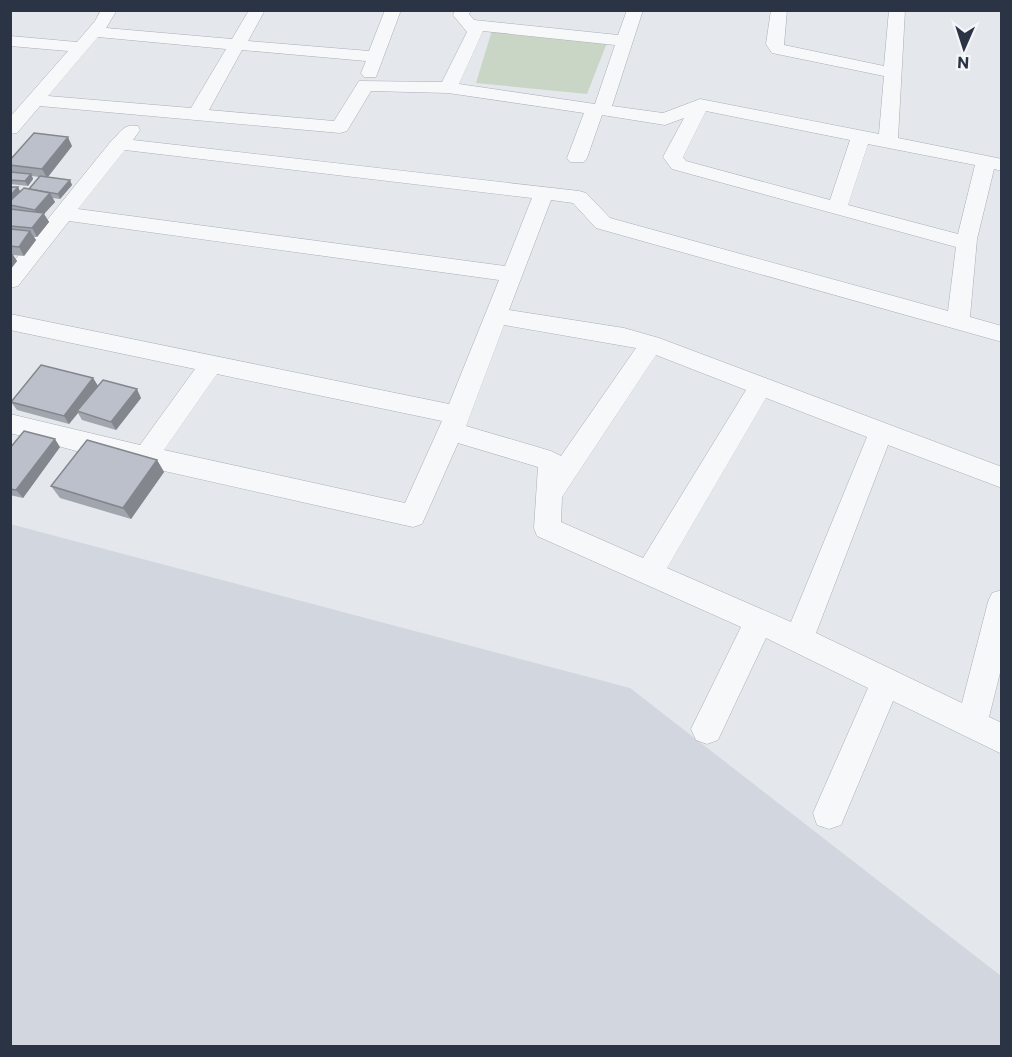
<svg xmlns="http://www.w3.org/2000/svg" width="1012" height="1057" font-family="Commissioner,sans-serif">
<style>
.built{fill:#d2d6de}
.green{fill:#c9d6c5}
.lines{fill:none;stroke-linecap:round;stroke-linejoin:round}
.minor-casing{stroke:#a9aeb7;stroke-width:1}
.minor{fill:#f7f8fa;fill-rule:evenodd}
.wall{fill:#a1a5ae}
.shaded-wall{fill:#83868d}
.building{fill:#bbc0ca;stroke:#83868d;stroke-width:1.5}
</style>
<rect width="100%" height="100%" fill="#e4e7ec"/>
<path class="built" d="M10,524L630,688L1001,976V1046H11Z"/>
<path class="green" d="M493,27L608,40L587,94L476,83Z"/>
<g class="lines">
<defs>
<path id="minor" d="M101,10H117L106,28L232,39L249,10H265L248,41L369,51L385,10H401L376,77H364L361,73L366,61L242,50L209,110L334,121L359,81L442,82L467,32L453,15L455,10H471L469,14L474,20L618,35L627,10H643L612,106L663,113L700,99L879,134L884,76L772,53L766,44L771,10H787L784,45L884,66L889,10H905L898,138L1002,159V171L994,169L977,239L970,317L1002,326V342L596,228L573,203L551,200L509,310L624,328L659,338L1002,467V488L888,445L816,633L962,703L988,602L992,593L1002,590V665L989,717L1002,723V754L893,701L841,825L829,829L817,825L813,813L868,688L766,638L718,740L707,744L696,740L691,729L741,627L537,536L534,528L538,467L458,443L422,524L413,527L80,452L10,433V414L140,445L195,369L10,330V314L449,404L499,280L69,221L18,286L10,288V266L112,140C121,132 124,123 138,126L140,130L133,140L579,191L586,193L610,218L948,311L956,247L672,169L663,157L684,118L665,125L602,115L587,158L584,162H570L567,158L584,113L448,93L371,91L347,131L340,133L40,106L17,133L10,134V117L68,51L10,46V36L77,42L95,21ZM483,31L615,45L595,104L459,84ZM98,37L226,49L191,108L48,96ZM706,111L850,140L830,200L686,161L683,157ZM868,144L975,165L958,234L848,205ZM125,150L532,198L505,266L78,209ZM504,325L636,348L561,456L551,451L466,426ZM656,355L746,390L643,558L561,522L562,497ZM217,374L442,421L405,503L164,450ZM766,398L867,437L791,622L667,568Z"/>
</defs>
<use href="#minor" class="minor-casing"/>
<use href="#minor" class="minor"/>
</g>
<g class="wall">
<path d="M72,146L48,177L72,185L60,199L52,198L55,202L44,214L49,222L37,237H34L36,240L24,256L13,255L17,261L10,270V187H18L20,192L29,189L39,177L32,176L33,179L28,186L10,184V160Z"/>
<path d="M93,378L98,386L141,398L116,430L82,420L78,413L69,424L17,410L11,402Z"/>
<path d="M60,447L23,498L10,495V448Z"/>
<path d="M157,460L164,472L131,519L60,498L51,486Z"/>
</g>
<g class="shaded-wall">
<path d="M68,137L72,146L47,178L42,169Z"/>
<path d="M31,174L33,179L28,186L25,181Z"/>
<path d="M70,180L72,185L60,199L58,194Z"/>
<path d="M18,187L23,197L10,205V196Z"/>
<path d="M50,193L55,202L44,214L49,222L37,237L32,228L39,219L35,210Z"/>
<path d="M30,231L36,240L24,256L19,247Z"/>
<path d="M11,252L17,261L10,270V254Z"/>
<path d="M93,378L98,386L77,411L78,413L69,424L64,416Z"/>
<path d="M137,389L141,398L116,430L111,422Z"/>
<path d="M55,439L60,447L23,498L16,490Z"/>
<path d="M157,460L164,472L131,519L123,508Z"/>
</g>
<g class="building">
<path d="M34,133L68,137L42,169L10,165V160Z"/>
<path d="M10,172L31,174L25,181L10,180Z"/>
<path d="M40,176L70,180L58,194L29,189Z"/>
<path d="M10,187H18L10,196Z"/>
<path d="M24,188L50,193L35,210L10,205V201Z"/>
<path d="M10,209L44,213L32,228L10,226Z"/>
<path d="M10,229L30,231L19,247L10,246Z"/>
<path d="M41,365L93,378L64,416L11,402Z"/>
<path d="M103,380L137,389L111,422L77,411Z"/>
<path d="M24,431L55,439L16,490L10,489V448Z"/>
<path d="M87,440L157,460L123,508L51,486Z"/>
</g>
<rect width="1012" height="1057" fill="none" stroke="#2b3445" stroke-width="24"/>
<g transform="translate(964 48) rotate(183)" stroke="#f4f6f9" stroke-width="4.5" paint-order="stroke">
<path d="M0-4.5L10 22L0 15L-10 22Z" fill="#2b3445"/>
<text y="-9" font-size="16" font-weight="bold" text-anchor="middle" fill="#2b3445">N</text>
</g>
</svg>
